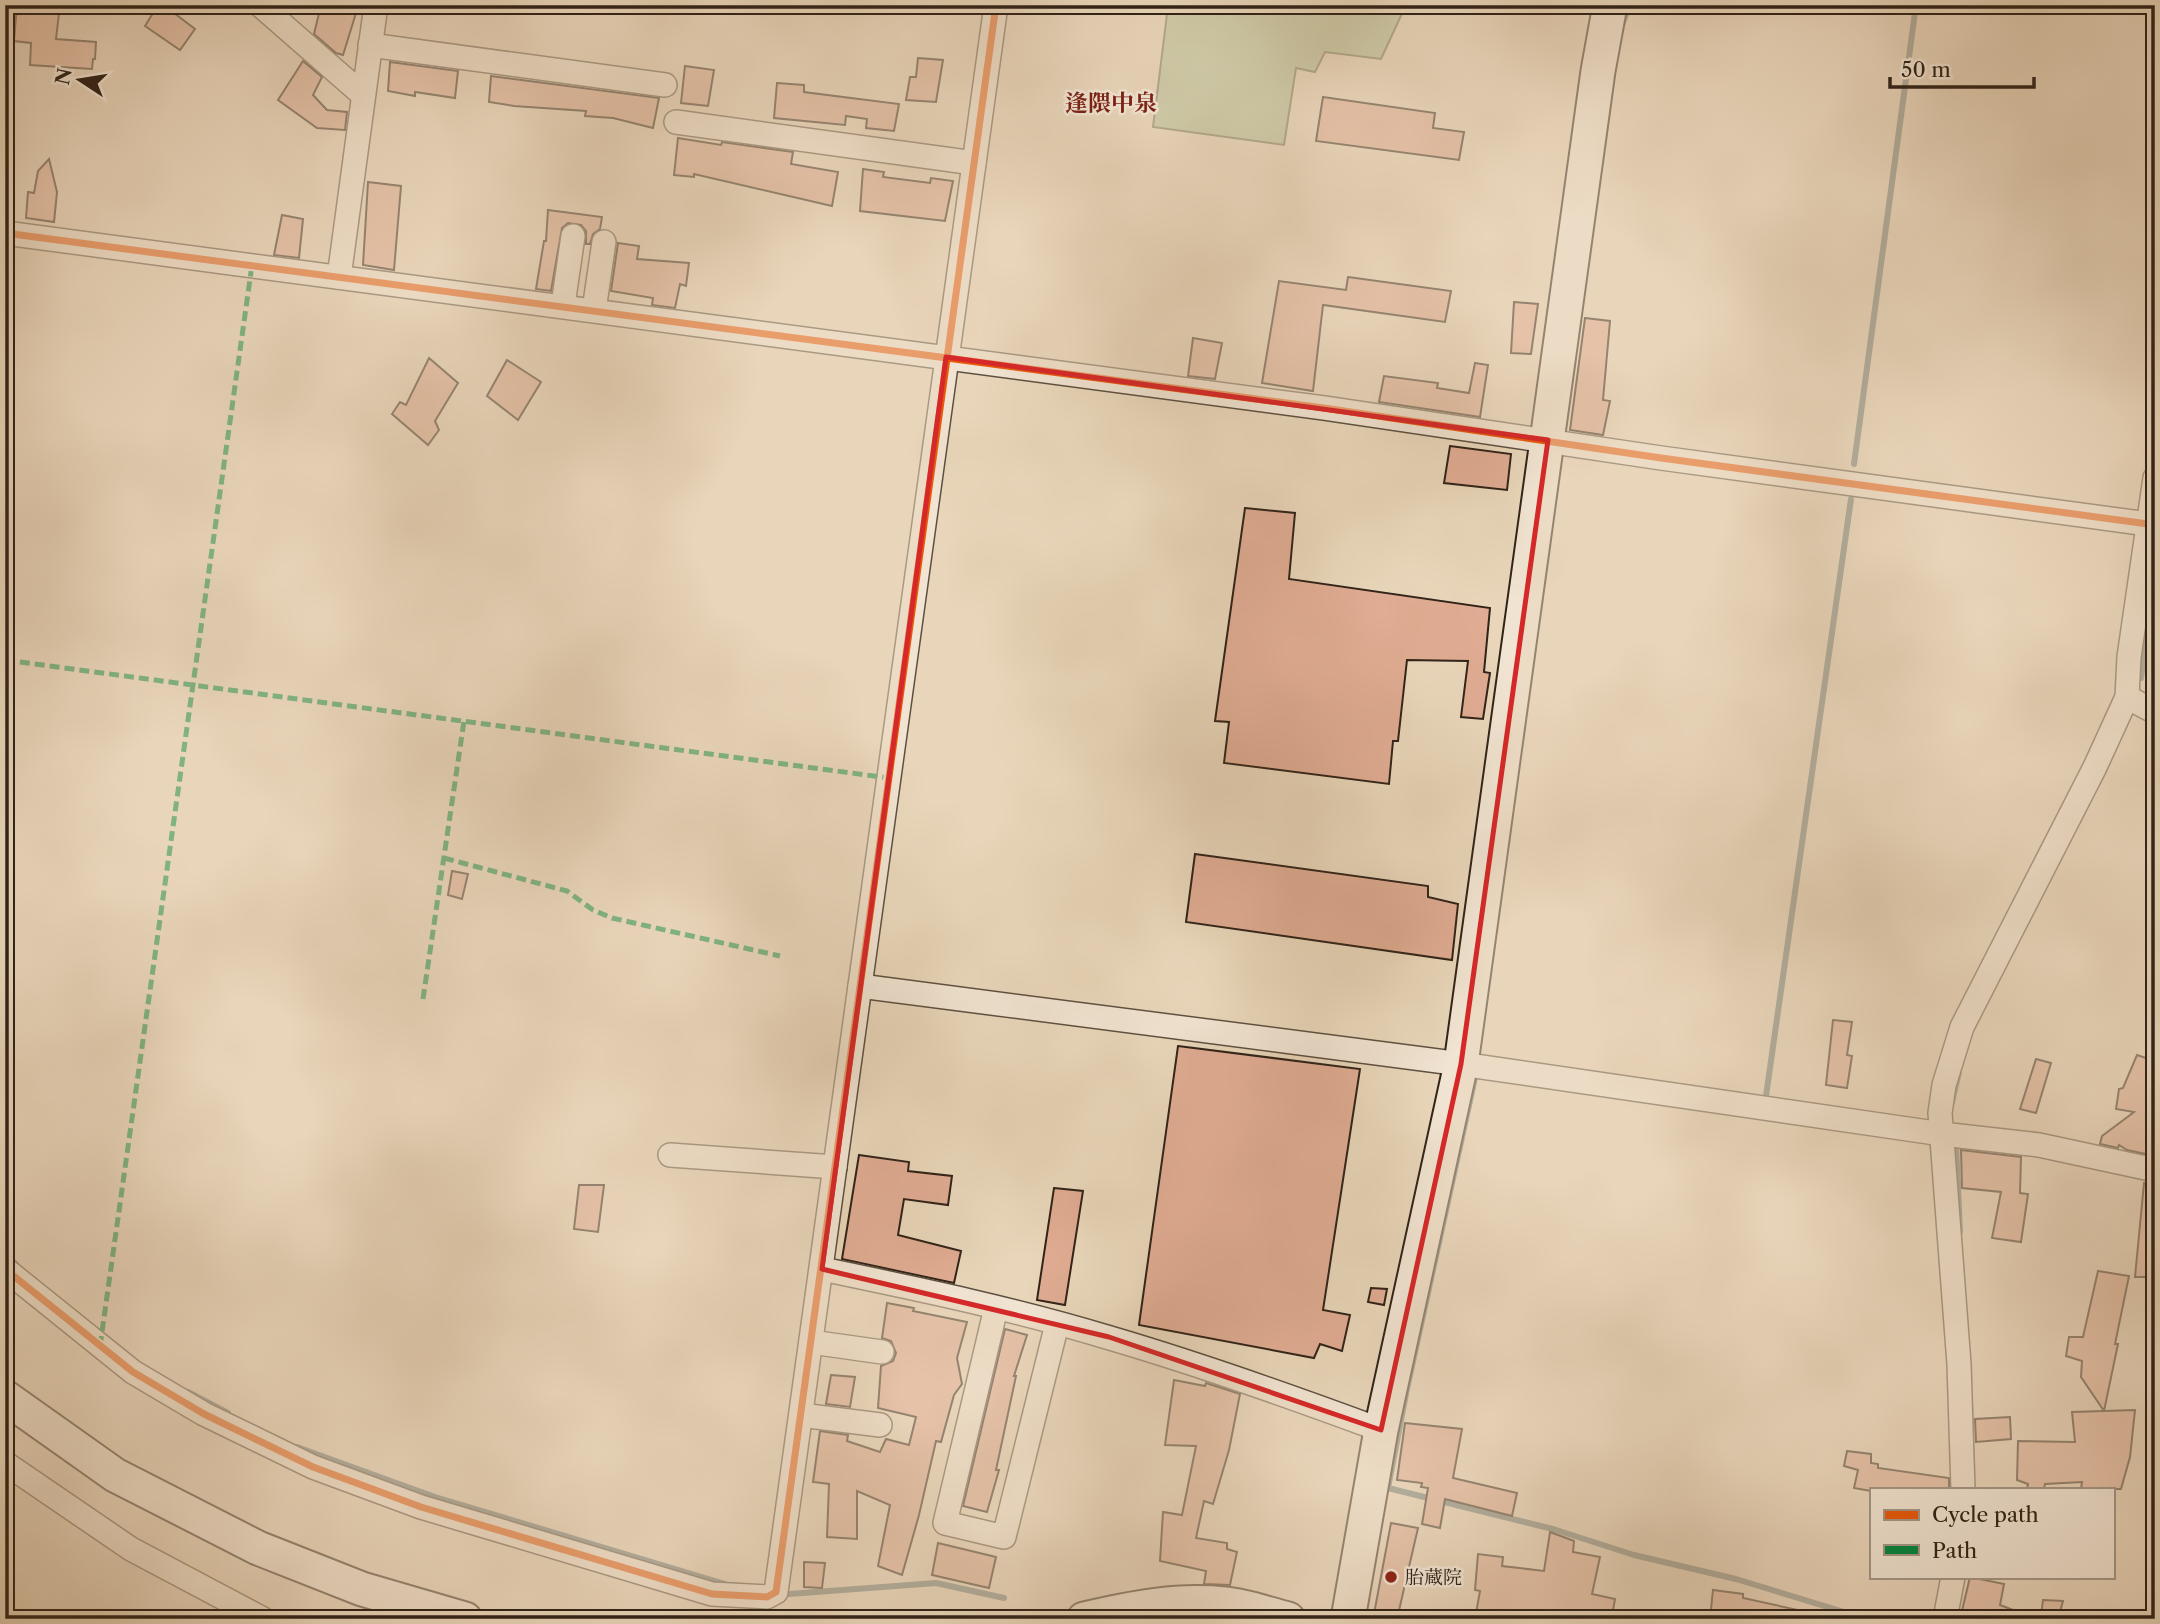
<svg xmlns="http://www.w3.org/2000/svg" width="2160" height="1624" font-family="'Libre Caslon Text','Noto Serif JP',serif">
<style>
.green{fill:#b1bf94;stroke:#707156;stroke-width:2}
.lines{fill:none;stroke-linecap:round;stroke-linejoin:round}
.stream{stroke:#707c78;stroke-width:6}
.building{fill:#e0ac93;stroke:#302318;stroke-width:2}
.street-casing{stroke:#5e5040;stroke-width:26}
.secondary-casing{stroke:#302318;stroke-width:37}
.street{stroke:#f1e4d2;stroke-width:23}
.secondary{stroke:#f1e4d2;stroke-width:33}
.quiet{stroke:#00873e;stroke-width:5;stroke-dasharray:10 5;stroke-linecap:butt}
.cycleway-casing{stroke:#f1e4d2;stroke-width:11}
.cycleway{stroke:#e8590c;stroke-width:7}
.marked{fill:none;stroke:#d62828;stroke-width:5;stroke-linejoin:round}
.poi-dot{fill:#8f2418;stroke:#f1e4d2;stroke-width:2.5}
.labels{text-anchor:middle;dominant-baseline:central;stroke-width:5;stroke-linejoin:round;paint-order:stroke}
.poi-label{font-size:19px;fill:#302318;stroke:#f1e4d2;text-anchor:start}
.quarter-label{font-size:23px;font-weight:bold;fill:#7a1f14;stroke:#f1e4d2}
</style>
<rect width="100%" height="100%" fill="#e9d6ba"/>
<filter id="stains"><feTurbulence type="fractalNoise" baseFrequency=".00286" numOctaves="4"/><feColorMatrix values="0 0 0 0 .2 0 0 0 0 .09 0 0 0 0 .02 0 0 0 .5 -.17"/></filter>
<radialGradient id="worn" r=".72"><stop offset=".6" stop-color="#630" stop-opacity="0"/><stop offset="1" stop-color="#630" stop-opacity=".3"/></radialGradient>
<path class="green" d="M1171,5H1406L1381,59L1325,52L1315,72L1296,68L1284,145L1153,127L1167,14Z"/>
<g class="lines">
<g class="stream">
<path d="M1622,25L1630,5"/>
<path d="M1854,464L1916,5"/>
<path d="M2141,678L2155,577"/>
<path d="M1475,1078L1407,1389L1388,1488L1553,1529L1634,1555L1736,1579L1854,1615"/>
<path d="M1766,1096L1851,499"/>
<path d="M1952,1102L1959,1072"/>
<path d="M1956,1144L1960,1232"/>
<path d="M5,1255L16,1264"/>
<path d="M188,1392L228,1413"/>
<path d="M297,1447L435,1497L725,1584"/>
<path d="M789,1594L936,1583L1004,1598"/>
</g>
</g>
<g class="building">
<path d="M17,5H60L56,39L96,42L95,59H93L92,69L30,65L31,43L14,41Z"/>
<path d="M158,5H179L174,13L195,29L180,50L145,26Z"/>
<path d="M321,5L356,13L343,55L336,53L314,34Z"/>
<path d="M918,58L943,60L936,102L906,100L910,77H916Z"/>
<path d="M303,61L322,77L313,95L327,110L347,112L345,130L317,128L278,100Z"/>
<path d="M390,62L458,71L455,98L415,92V96L388,91Z"/>
<path d="M685,66L714,70L708,106L681,103Z"/>
<path d="M491,76L659,98L653,128L613,118L585,116L586,111L514,106L489,102Z"/>
<path d="M777,83L804,85V92L899,104L894,131L866,128L867,119L846,116L845,125L774,118Z"/>
<path d="M1323,97L1435,113L1433,128L1464,132L1459,160L1316,141Z"/>
<path d="M678,138L721,145L722,142L793,152L791,164L838,172L832,206L694,174V177L674,175Z"/>
<path d="M49,159L57,192L54,222L26,218L28,192L34,193L38,171Z"/>
<path d="M863,169L884,172L883,177L930,183L931,178L953,181L945,221L860,211Z"/>
<path d="M368,182L401,186L394,270L363,265Z"/>
<path d="M548,210L602,217L600,229L593,234L590,244H586V231L581,225L568,223L562,228L551,291L536,289L544,241H546Z"/>
<path d="M282,215L303,219L299,258L274,255Z"/>
<path d="M618,243L639,246L637,259L689,263L686,286L680,284L675,308L652,305L653,298L611,291Z"/>
<path d="M1348,277L1451,291L1445,322L1323,305L1313,391L1262,383L1279,281L1346,290Z"/>
<path d="M1514,302L1538,304L1531,354L1511,353Z"/>
<path d="M1585,318L1610,321L1603,400L1610,401L1603,435L1570,430Z"/>
<path d="M1193,338L1222,343L1215,379L1188,376Z"/>
<path d="M429,358L458,383L435,421L439,430L428,445L392,414L400,402L406,405Z"/>
<path d="M507,360L541,382L518,420L487,396Z"/>
<path d="M1475,363L1488,365L1480,417L1379,402L1384,376L1438,383L1437,388L1469,393Z"/>
<path d="M1450,446L1511,454L1507,490L1444,483Z"/>
<path d="M1245,508L1295,513L1289,579L1490,608L1484,672L1490,673L1483,719L1461,717L1468,661L1407,660L1398,741H1393L1389,784L1224,763L1229,722L1215,721Z"/>
<path d="M1195,854L1428,886V897L1458,904L1452,960L1186,922Z"/>
<path d="M452,871L468,874L462,899L448,895Z"/>
<path d="M1833,1020L1852,1022L1847,1055L1852,1056L1847,1088L1826,1085Z"/>
<path d="M1178,1046L1360,1069L1323,1310L1350,1315L1342,1351L1320,1344L1314,1358L1139,1325Z"/>
<path d="M2137,1055L2155,1061V1156L2127,1150L2119,1145L2118,1148L2100,1144L2102,1136L2134,1112L2116,1109L2119,1089L2123,1088Z"/>
<path d="M2036,1059L2051,1063L2036,1113L2020,1109Z"/>
<path d="M1961,1150L2021,1157L2020,1193L2028,1194L2021,1242L1992,1238L2001,1192L1962,1188Z"/>
<path d="M859,1155L909,1162L908,1171L952,1176L948,1205L904,1199L898,1235L961,1251L954,1283L842,1259Z"/>
<path d="M2144,1183L2155,1184V1277H2135Z"/>
<path d="M579,1185H604L598,1232L574,1229Z"/>
<path d="M1054,1188L1083,1191L1065,1305L1037,1300Z"/>
<path d="M2098,1271L2129,1276L2115,1344H2118L2104,1411L2081,1377L2082,1361L2066,1356L2069,1337H2083Z"/>
<path d="M1371,1288L1387,1289L1384,1305L1368,1302Z"/>
<path d="M887,1303L914,1308L913,1311L967,1322L957,1358L962,1384L954,1395L941,1442L936,1441L919,1515L902,1575L878,1566L890,1505L857,1491V1539L827,1537L829,1484L813,1482L820,1431L848,1435L847,1441L880,1452L886,1439L909,1445L916,1417L878,1408L881,1366L893,1361L896,1353L891,1341L882,1338Z"/>
<path d="M1005,1329L1027,1335L1014,1376H1016L996,1470H999L987,1512L963,1506Z"/>
<path d="M831,1375L855,1377L850,1407L826,1404Z"/>
<path d="M1174,1380L1205,1386L1206,1383L1240,1394L1229,1450L1213,1504L1204,1501L1196,1538L1227,1543V1549L1237,1552L1230,1585L1204,1584L1206,1571L1160,1561L1163,1512L1182,1515L1196,1446L1165,1445Z"/>
<path d="M2135,1410L2130,1457L2121,1489H2081L2082,1482L2045,1484L2044,1489H2027L2028,1484L2017,1480L2018,1441L2075,1442L2072,1412Z"/>
<path d="M2010,1417L2011,1439L1976,1442L1975,1419Z"/>
<path d="M1405,1423L1462,1429L1453,1478L1517,1493L1512,1516L1445,1499L1440,1528L1422,1524L1428,1488L1421,1487L1422,1483L1397,1480Z"/>
<path d="M1847,1451L1871,1454V1463L1878,1464V1468L1949,1478V1489H1871V1491L1854,1488L1858,1470L1844,1466Z"/>
<path d="M1391,1523L1418,1528L1397,1619L1374,1614Z"/>
<path d="M1550,1532L1574,1541L1573,1552L1600,1557L1592,1594L1615,1599L1612,1616L1589,1613L1587,1619H1475L1480,1591L1475,1590L1478,1554L1503,1557L1502,1566L1544,1571Z"/>
<path d="M938,1543L996,1557L989,1588L932,1575Z"/>
<path d="M804,1562L825,1563L822,1588L804,1587Z"/>
<path d="M1970,1577L2004,1584L2000,1605L2032,1617L2031,1619H1968L1961,1615Z"/>
<path d="M1713,1590L1743,1594V1598L1807,1612L1806,1619H1710Z"/>
<path d="M2043,1600L2063,1601L2058,1619L2041,1616Z"/>
</g>
<g class="lines">
<defs>
<g id="street">
<path d="M260,5L362,94"/>
<path d="M370,45L665,85"/>
<path d="M676,122L974,163"/>
<path d="M5,233L1324,408L1661,458L2148,524"/>
<path d="M339,277L376,5"/>
<path d="M563,305L573,236"/>
<path d="M594,310L604,242"/>
<path d="M2127,697L2155,712"/>
<path d="M860,986L1461,1064L1942,1134L2039,1145L2155,1170"/>
<path d="M670,1155L835,1167"/>
<path d="M5,1269L133,1372L204,1414L313,1467L421,1507L712,1594L767,1597L776,1592L996,5"/>
<path d="M822,1269C918,1289 1015,1309 1110,1338C1202,1365 1292,1397 1381,1430"/>
<path d="M996,1308L945,1523L1004,1537L1057,1324"/>
<path d="M811,1342L882,1352"/>
<path d="M801,1415L880,1425"/>
<path d="M5,1463L131,1549L263,1619"/>
<path d="M1963,1489L1959,1364L1940,1113L1944,1085L1962,1027L2095,767L2127,697L2129,657L2155,478"/>
<path d="M1945,1619L1953,1577"/>
</g>
<g id="secondary">
<path d="M5,1397L115,1475L258,1548L362,1589L465,1619"/>
<path d="M1084,1619C1131,1608 1176,1599 1225,1604C1246,1606 1268,1614 1288,1619"/>
<path d="M1348,1619L1381,1430L1461,1064L1598,71L1610,5"/>
</g>
</defs>
<use href="#street" class="street-casing"/>
<use href="#secondary" class="secondary-casing"/>
<use href="#street" class="street"/>
<use href="#secondary" class="secondary"/>
<g class="quiet">
<path d="M5,660L889,778"/>
<path d="M444,858L567,891L593,910L612,918L780,956"/>
<path d="M423,999L464,721"/>
<path d="M100,1346L252,265"/>
</g>
<defs>
<g id="cycleway">
<path d="M5,233L1324,408L1661,458L2148,524"/>
<path d="M5,1269L133,1372L204,1414L313,1467L421,1507L712,1594L767,1597L776,1592L996,5"/>
</g>
</defs>
<use href="#cycleway" class="cycleway-casing"/>
<use href="#cycleway" class="cycleway"/>
</g>
<path d="M0 0H2160V1624H0ZM946,357L1548,440L1461,1064L1381,1430L1109,1337L822,1269Z" fill="#e9d6ba" fill-opacity=".55" fill-rule="evenodd"/>
<path class="marked" d="M946,357L1548,440L1461,1064L1381,1430L1109,1337L822,1269Z"/>
<circle class="poi-dot" cx="1391" cy="1577" r="7"/>
<g class="labels">
<g class="poi-label">
<text x="1405" y="1577">胎蔵院</text>
</g>
<g class="quarter-label">
<text x="1111" y="103">逢隈中泉</text>
</g>
</g>
<rect width="2160" height="1624" fill="none" stroke="#e9d6ba" stroke-width="28"/>
<rect x="7" y="7" width="2146" height="1610" fill="none" stroke="#302318" stroke-width="3.5"/>
<rect x="14" y="14" width="2132" height="1596" fill="none" stroke="#302318" stroke-width="2"/>
<rect x="1870" y="1488" width="245" height="91" fill="#f1e4d2" stroke="#a49788" stroke-width="2"/>
<rect x="1884" y="1510" width="35" height="10" fill="#e8590c" stroke="#a49788" stroke-width="2"/>
<text x="1932" y="1522" font-size="21" fill="#302318">Cycle path</text>
<rect x="1884" y="1545" width="35" height="10" fill="#00873e" stroke="#a49788" stroke-width="2"/>
<text x="1932" y="1558" font-size="21" fill="#302318">Path</text>
<g transform="translate(80 80) rotate(282)" stroke="#f1e4d2" stroke-width="5" paint-order="stroke">
<path d="M0-5L12 26L0 18L-12 26Z" fill="#302318"/>
<text y="-10" font-size="19" font-weight="bold" text-anchor="middle" fill="#302318">N</text>
</g>
<path d="M1890 77v10h144v-10" fill="none" stroke="#302318" stroke-width="3.5"/>
<text x="1901" y="77" font-size="21" fill="#302318" stroke="#f1e4d2" stroke-width="5" paint-order="stroke">50 m</text>
<rect width="100%" height="100%" filter="url(#stains)"/>
<rect width="100%" height="100%" fill="url(#worn)"/>
</svg>
